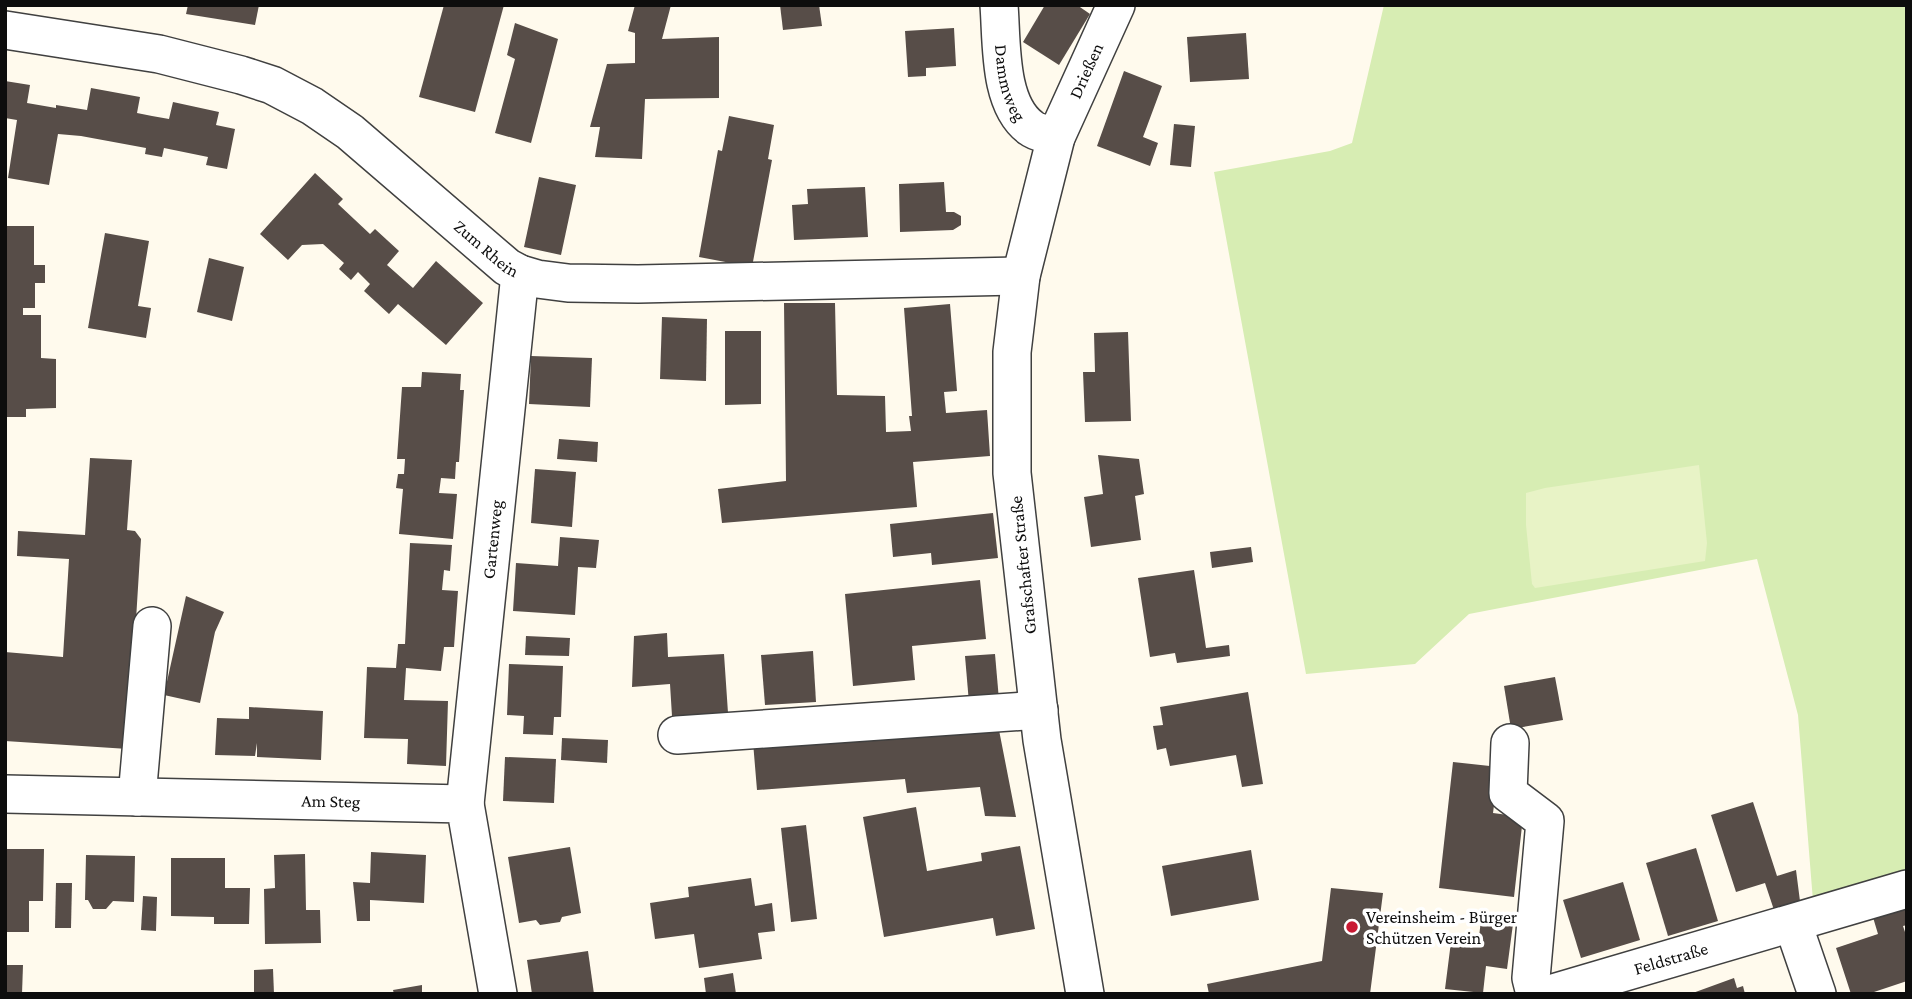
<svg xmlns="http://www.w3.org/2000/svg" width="1912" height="999" font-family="'Crimson Pro',serif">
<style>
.green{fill:#d7edb3}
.pitch{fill:#e8f3c6}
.building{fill:#574d48}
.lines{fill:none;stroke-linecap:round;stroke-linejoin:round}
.minor-casing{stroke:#404040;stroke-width:40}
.minor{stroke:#fff;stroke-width:37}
.poi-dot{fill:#c91932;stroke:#fff;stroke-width:2.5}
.labels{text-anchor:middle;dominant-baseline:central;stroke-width:7;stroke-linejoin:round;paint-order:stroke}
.street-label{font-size:18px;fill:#0d0d0d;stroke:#fff}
.poi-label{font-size:18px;fill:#0d0d0d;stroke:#fff;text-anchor:start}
</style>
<rect width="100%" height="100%" fill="#fffaed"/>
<path class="green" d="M1384,5H1907V876L1813,901L1798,715L1757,559L1469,614L1415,664L1306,674L1214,172L1330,151L1352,143Z"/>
<path class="pitch" d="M1699,465L1707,543L1705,561L1535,588L1532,584L1526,525V493L1545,488Z"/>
<g class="building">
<path d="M188,5H259L255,25L186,14Z"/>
<path d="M444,5H504L475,112L419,97Z"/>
<path d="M635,5H671L662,39L719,37V98L645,99L642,159L595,157L600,127H590L607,64L635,63V33L628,31Z"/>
<path d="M780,5H819L822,26L783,30Z"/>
<path d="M1045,5H1077L1090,14L1059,65L1023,42Z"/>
<path d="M515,23L558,39L531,143L495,133L515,59L507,55Z"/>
<path d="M954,28L956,66L926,68V76L908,77L905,31Z"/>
<path d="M1246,33L1249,79L1190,82L1187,37Z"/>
<path d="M1124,71L1162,86L1143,137L1158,143L1150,166L1097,146Z"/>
<path d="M5,81L30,85L27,103L56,108V105L87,110L91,88L140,97L137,113L152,116L169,119L173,102L219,112L216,125L235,129L227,169L206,165L208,157L164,148L162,157L145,154L146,148L81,136L58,134L49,185L8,178L17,120L5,118Z"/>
<path d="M729,116L774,125L768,159L772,160L752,267L699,257L718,150L722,151Z"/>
<path d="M1174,124L1195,126L1191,167L1170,165Z"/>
<path d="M315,173L343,199L338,204L370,234L375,229L399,251L387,265L413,288L436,261L483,303L446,345L398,304L389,314L364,291L370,284L358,272L351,280L339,269L344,263L323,244L302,245L288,260L260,234Z"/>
<path d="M539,177L576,185L561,255L524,247Z"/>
<path d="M944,182L946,212H954L961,216V225L953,230L900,232L899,184Z"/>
<path d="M865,187L868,237L794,240L792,205L808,204L807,189Z"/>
<path d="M5,226H34V265H45V283H35V308H23V315H41V358L56,359V408L26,409V417H5Z"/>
<path d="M105,233L149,241L138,306L151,308L146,338L88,328Z"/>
<path d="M209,258L244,267L232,321L197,312Z"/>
<path d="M784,303H835L837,395L885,396L886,432L911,431L909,416H912L904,308L950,304L957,391L944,392L946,413L987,410L990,456L913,462L917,507L722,523L718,489L786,481Z"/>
<path d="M662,317L707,319L706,381L660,379Z"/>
<path d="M725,331H761V404L725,405Z"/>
<path d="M1128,332L1131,421L1085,422L1083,372H1095L1094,333Z"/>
<path d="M531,356L592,358L590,407L529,404Z"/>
<path d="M422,372L461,374L460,390H464L459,462H456L455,479L441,478L439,493L457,494L453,539L399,534L403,489L396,488L398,474H404L405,459H397L402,387H421Z"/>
<path d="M559,439L598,442L597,462L557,459Z"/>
<path d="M1098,455L1139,459L1144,494L1135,496L1141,540L1091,547L1084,497L1103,494Z"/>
<path d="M90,458L132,460L127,530L135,531L141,539L128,749L5,741V652L63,657L69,559L17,556L18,531L85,535Z"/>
<path d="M535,469L576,472L572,527L531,523Z"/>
<path d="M993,513L998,558L932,565L931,553L893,557L890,524Z"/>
<path d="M560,537L599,540L596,568L578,567L575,615L513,611L516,563L558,566Z"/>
<path d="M410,543L452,545L450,571L444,570L442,590L458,591L454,647H444L441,671L406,668L404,700L448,701L446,766L407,764L408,739L364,738L367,667L396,668L398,644H405Z"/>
<path d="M1251,547L1253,562L1212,568L1210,552Z"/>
<path d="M1194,570L1206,648L1229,645L1230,656L1177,663L1175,653L1150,657L1138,578Z"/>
<path d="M980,580L986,639L912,646L915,680L853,686L845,594Z"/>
<path d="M186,596L224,612L215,632L200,703L164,695Z"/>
<path d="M667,633L668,657L724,654L728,713L672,716L670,684L632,687L634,636Z"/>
<path d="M526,636L570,638L569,656L525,655Z"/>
<path d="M813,651L816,702L765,705L761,655Z"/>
<path d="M995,654L999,700L969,703L965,656Z"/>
<path d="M509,664L563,666L561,717H554L553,735L523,734L524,716L507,715Z"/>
<path d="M1555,677L1563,720L1511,729L1504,686Z"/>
<path d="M1248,692L1263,784L1242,787L1236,755L1170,766L1166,748L1157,750L1153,726L1163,725L1160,707Z"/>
<path d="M249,707L323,711L321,760L257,757V743L255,756L215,755L217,718L249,719Z"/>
<path d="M999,730L1016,817L985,816L980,787L907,793L905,779L757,790L753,742Z"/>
<path d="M562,738L608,740L607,763L561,760Z"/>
<path d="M505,757L556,759L554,803L503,801Z"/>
<path d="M1453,762L1499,767L1493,813L1523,817L1514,897L1439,888Z"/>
<path d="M1753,802L1777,876L1796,870L1801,909L1776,916L1765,883L1736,892L1711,815Z"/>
<path d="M916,807L927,871L982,861L981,853L1020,846L1035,929L996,936L993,918L884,937L863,817Z"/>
<path d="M806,825L817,919L791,922L781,828Z"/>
<path d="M570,847L581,913L562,917L560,922L540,925L536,920L519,923L508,857Z"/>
<path d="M1696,848L1718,921L1668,936L1646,863Z"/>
<path d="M5,849H44L43,901H29V932H5Z"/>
<path d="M1251,850L1259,900L1171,916L1162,866Z"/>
<path d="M371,852L426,855L424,903L370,900V921H357L353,882L370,883Z"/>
<path d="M305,854L306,910H320L321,943L265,944L264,889L275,888L274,855Z"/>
<path d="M86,855L135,856L134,902L113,901L106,909H93L88,900H85Z"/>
<path d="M171,858H225V888H250L249,924H214V917L171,916Z"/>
<path d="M751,878L755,906L772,903L775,931L758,933L762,959L699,968L694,934L655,939L650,903L689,897L688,887Z"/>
<path d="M1623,882L1640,940L1581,958L1563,900Z"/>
<path d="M56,883H72L71,928H55Z"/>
<path d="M1331,888L1383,893L1370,994H1209L1207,984L1322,961Z"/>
<path d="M143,896L157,897L156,931L141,930Z"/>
<path d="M1907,903V925L1903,926L1907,938V981L1868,994H1851L1836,948L1878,934L1872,914Z"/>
<path d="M1481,920L1513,924L1507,969L1486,966L1483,993L1445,989L1452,934L1479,937Z"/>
<path d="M588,951L594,994H532L527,960Z"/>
<path d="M5,965H23L22,994H5Z"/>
<path d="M273,969L274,994H254V970Z"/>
<path d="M733,973L736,994H706L704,978Z"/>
<path d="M1734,978L1737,988L1743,986L1745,994H1690Z"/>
<path d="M422,985V994H394L393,990Z"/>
</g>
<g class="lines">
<defs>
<g id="minor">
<path id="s1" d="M999,5C1002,42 998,104 1031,128C1037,133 1049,134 1056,137"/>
<path id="s2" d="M5,30L159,54L241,75L272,85L312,106L350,132L507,267L520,274L537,279L568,283L638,284L1021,276"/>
<path d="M677,735L1039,710"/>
<path d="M1510,743L1508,793L1545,821L1531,978L1535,994"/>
<path id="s3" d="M5,794L465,804L498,994"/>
<path d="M137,797L152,626"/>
<path id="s4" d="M465,804L520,274"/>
<path d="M1793,924L1817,994"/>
<path id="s5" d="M1085,994L1042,740L1012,473V352L1021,276L1056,137L1116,5"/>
<path id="s6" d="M1550,994L1907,889"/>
</g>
</defs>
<use href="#minor" class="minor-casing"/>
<use href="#minor" class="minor"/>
</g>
<circle class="poi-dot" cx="1352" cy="927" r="7"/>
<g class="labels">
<g class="street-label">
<text stroke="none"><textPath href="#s5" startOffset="940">Drießen</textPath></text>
<text stroke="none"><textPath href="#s1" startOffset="79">Dammweg</textPath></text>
<text stroke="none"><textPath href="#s2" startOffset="544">Zum Rhein</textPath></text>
<text stroke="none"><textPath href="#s4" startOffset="266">Gartenweg</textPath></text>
<text transform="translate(1023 565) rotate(-96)">Grafschafter Straße</text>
<text stroke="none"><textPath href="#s3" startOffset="326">Am Steg</textPath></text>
<text stroke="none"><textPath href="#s6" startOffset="126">Feldstraße</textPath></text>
</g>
<g class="poi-label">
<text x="1366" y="917">Vereinsheim - Bürger<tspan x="1366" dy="21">Schützen Verein</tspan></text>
</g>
</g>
<rect width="1912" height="999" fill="none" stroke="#0d0d0d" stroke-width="14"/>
</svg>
